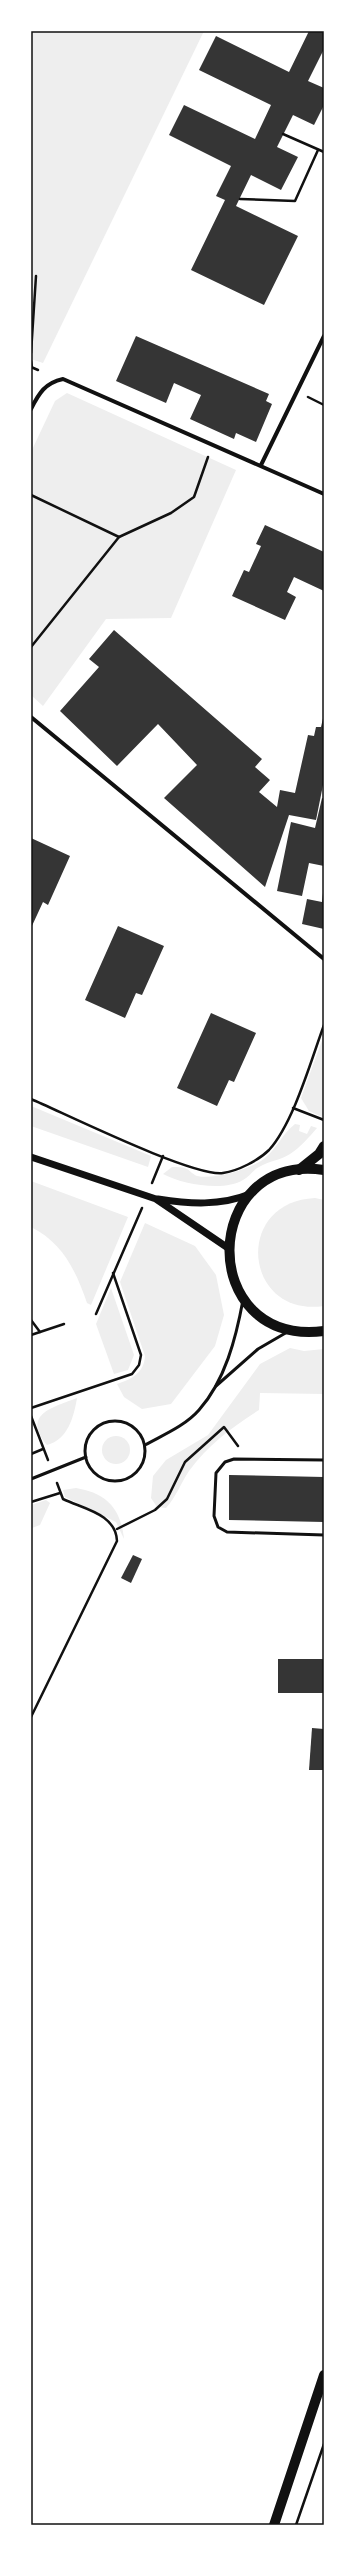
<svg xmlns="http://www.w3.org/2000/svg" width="355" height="2556" font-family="'Exo 2',sans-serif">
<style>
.green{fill:#eee}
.building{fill:#353535}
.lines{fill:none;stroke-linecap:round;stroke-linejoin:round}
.path{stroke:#111;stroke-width:2.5}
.service{stroke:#111;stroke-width:3}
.minor{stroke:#111;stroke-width:4}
.tertiary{stroke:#111;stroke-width:7}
.primary{stroke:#111;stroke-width:10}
.neatline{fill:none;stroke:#111;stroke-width:1.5}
</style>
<rect width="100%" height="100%" fill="#fff"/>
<g class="green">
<path d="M31,31H204L43,363L31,359Z"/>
<path d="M67,393L236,470L171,618L106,619L43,706L31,695V452L55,401Z"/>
<path d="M324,1035V1109L322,1117L309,1111L301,1098Z"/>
<path d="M31,1106L151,1156L148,1167L31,1126Z"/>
<path d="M295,1124L300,1125L299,1131L307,1134L311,1126L317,1128C309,1137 301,1147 290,1154C281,1160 269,1161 259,1167C253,1170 249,1177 243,1180C224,1192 181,1184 163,1174L172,1167C177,1167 183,1167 187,1169C190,1171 194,1175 197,1176C214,1180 252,1169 265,1158C277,1148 283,1133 295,1124Z"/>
<path d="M31,1181L128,1217L91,1305L87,1303C76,1271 63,1243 31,1227Z"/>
<path d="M315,1198L324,1200V1306C244,1318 232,1202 315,1198Z"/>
<path d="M145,1223L195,1246L216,1275L224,1315L215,1346L171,1404L142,1409L124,1397L117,1384C132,1379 144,1373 145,1356L120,1282Z"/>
<path d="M111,1288L134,1355L128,1370L114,1374L96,1324Z"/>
<path d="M290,1348L304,1351L324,1349V1394L260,1393L259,1410C232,1427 208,1445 189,1471C181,1483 176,1497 166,1508L157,1507L151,1498L153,1476L166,1460L208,1435L260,1364Z"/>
<path d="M77,1398C74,1416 68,1440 47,1445C21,1414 54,1407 77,1398Z"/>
<circle cx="116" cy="1450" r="14"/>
<path d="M76,1488C106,1493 121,1508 124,1539L116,1522L65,1497L63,1490Z"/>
<path d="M46,1500L50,1503L40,1525L32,1528L31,1505Z"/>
</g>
<g class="building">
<path d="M309,31H324V49L308,81L324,88V105L314,125L293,115L277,147L298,157L281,190L251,175L236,206L298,236L264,305L191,270L225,200L216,196L231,166L169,135L184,105L255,139L271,105L199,70L216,36L289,72Z"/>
<path d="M136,336L269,394L266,401L272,404L256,442L236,433L234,439L190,419L201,395L174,383L166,403L116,381Z"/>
<path d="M265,525L324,552V591L294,577L287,592L296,597L285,620L232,596L244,570L249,572L261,546L256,544Z"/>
<path d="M114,630L262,759L255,767L270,780L259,792L277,807L280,790L295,793L308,735L314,736L316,727H321L324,714V780L316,820L289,815L265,887L164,798L197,765L158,724L117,766L60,711L99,667L89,659Z"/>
<path d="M322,798L324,799V866L309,863L302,896L277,891L291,822L315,828Z"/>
<path d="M31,838L70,856L48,905L43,902L31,928Z"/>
<path d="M323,893L324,929L302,924L307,899L322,902Z"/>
<path d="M118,926L164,946L142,995L136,993L125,1018L85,1000Z"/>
<path d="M211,1013L256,1033L234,1082L229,1080L217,1106L177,1088Z"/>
<path d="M229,1475L324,1477V1522L229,1520Z"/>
<path d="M133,1555L142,1559L131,1583L121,1578Z"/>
<rect x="278" y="1659" width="46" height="34"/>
<path d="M312,1728L324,1729V1770H309Z"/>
</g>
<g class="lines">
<g class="path">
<path d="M283,134L324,152"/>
<path d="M240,199L295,201L318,150"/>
<path d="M31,353L36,276"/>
<path d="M31,361L32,368"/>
<path d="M31,367L38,370"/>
<path d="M308,397L324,405"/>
<path d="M31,495L119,537L31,647"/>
<path d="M119,537L171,513L194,497L208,457"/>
<path d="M31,1099C66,1114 193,1177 223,1173C238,1171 259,1160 269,1150C294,1122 311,1060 324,1025"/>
<path d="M293,1108L324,1120"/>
<path d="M152,1183L163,1156"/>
<path d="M96,1314L142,1208"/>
<path d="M31,1320L40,1332"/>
<path d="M31,1335L64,1324"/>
<path d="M31,1408L132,1374L139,1365L141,1355L113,1273"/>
<path d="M31,1416L48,1460"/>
<path d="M31,1454L43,1449"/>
<path d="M31,1502L60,1493"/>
<path d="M117,1529L155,1510L167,1499L185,1462L224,1427L238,1446"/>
<path d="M31,1717L117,1541C116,1514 84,1509 63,1499L57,1483"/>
<path d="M296,2525L324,2444"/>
</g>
<g class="service">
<path d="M216,1386L258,1349L289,1331"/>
<circle cx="115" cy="1451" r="30"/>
<path d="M145,1445C163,1435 185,1426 199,1410C225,1381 236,1338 243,1300"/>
<path d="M324,1460L234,1459L225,1462L216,1473L214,1516L218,1527L227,1532L324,1535"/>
<path d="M31,1479L86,1457"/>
</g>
<g class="minor">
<path d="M31,409C39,393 45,383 63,379L324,494"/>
<path d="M261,465L324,336"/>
<path d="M31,717L324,959"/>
</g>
<g class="tertiary">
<path d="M31,1157L156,1199L228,1248"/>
<path d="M158,1199C190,1204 220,1206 250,1194"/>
</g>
<g class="primary">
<path d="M299,1170L319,1154L324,1146"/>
<path d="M324,1170C200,1152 196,1347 324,1331"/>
<path d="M274,2525L324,2375"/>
</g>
</g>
<rect width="355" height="2556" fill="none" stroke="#ffffff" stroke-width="64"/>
<rect x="32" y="32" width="291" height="2492" class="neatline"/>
</svg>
